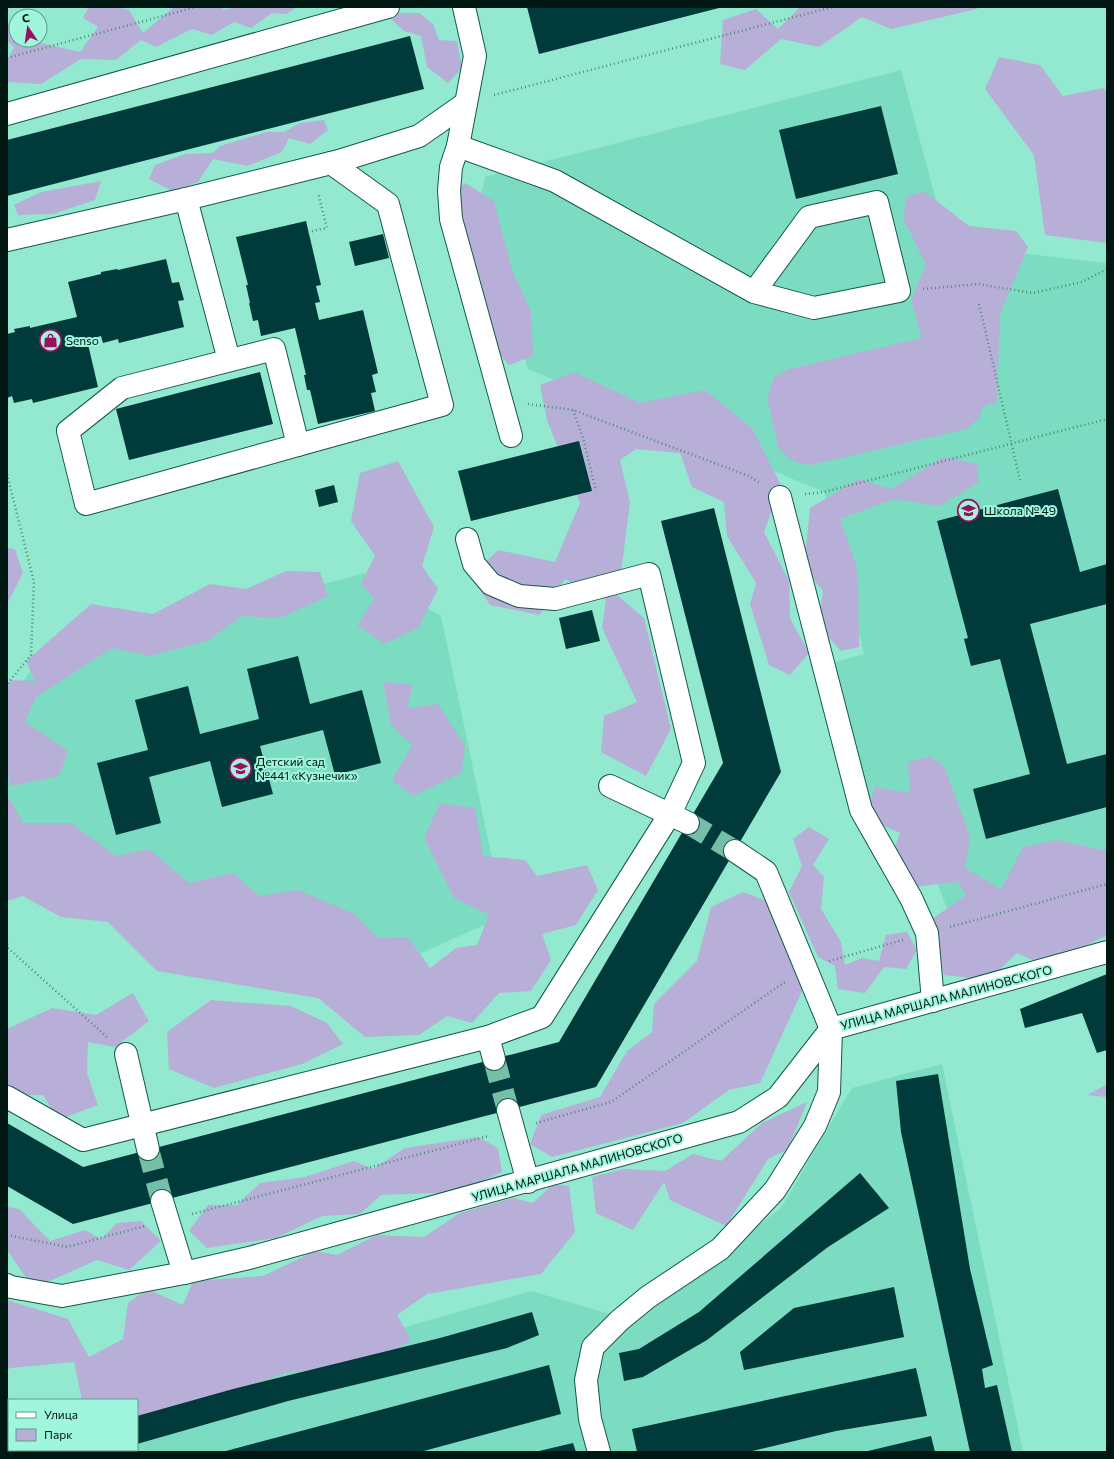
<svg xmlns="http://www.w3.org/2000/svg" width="1114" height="1459" font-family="Commissioner,sans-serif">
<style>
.built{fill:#7bdcc1}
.green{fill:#b7afd8}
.building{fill:#003a3a}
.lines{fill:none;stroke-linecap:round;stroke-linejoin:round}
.minor-tunnel{stroke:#75bfa9;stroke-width:22;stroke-dasharray:22 11;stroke-linecap:butt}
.minor-casing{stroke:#125a4a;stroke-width:24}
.path{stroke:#518c7b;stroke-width:2.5;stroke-dasharray:1 3;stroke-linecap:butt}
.minor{stroke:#fff;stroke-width:22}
.labels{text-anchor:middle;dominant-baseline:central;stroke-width:4;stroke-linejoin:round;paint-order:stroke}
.poi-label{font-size:12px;fill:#001711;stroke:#9ff6dd;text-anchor:start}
.street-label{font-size:12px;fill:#001711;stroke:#9ff6dd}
</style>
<rect width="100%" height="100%" fill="#92e9cf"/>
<g class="built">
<path d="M901,70L950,252L974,248L1107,263V873L949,914L906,800L871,808L835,662L864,654L824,492L528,369L477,213L485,177Z"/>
<path d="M365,573L441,616L504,916L402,962L7,829V706L37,661Z"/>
<path d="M942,1064L1023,1452H7L9,1450H137V1404L531,1291L634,1321L781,1208L852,1088Z"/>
</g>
<g class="green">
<path d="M89,7H116L129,10L143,33L174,7H221L224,10L235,7H296L287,14L272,13L251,28L234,22L212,35L192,29L156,47L141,40L116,60L81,59L41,84L7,82V60L14,47L7,40V29L10,21H16V40H39L41,43L80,52L98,27L83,18Z"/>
<path d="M378,7H399V13H419L433,24L439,40L457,41L462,68L448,83L427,67L421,36L404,31Z"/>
<path d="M800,7H978L977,9L891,29L862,17L819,47L781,39L745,70L720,64L723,20L756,9L778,29Z"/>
<path d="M999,57L1040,65L1063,96L1103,88L1107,91V243L1045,235L1034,155L985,89Z"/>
<path d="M324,120L328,130L310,144L289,138L282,152L247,166L213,159L198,182L172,191L149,179L155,165L185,154L213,153L220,146L266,132H284L300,123Z"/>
<path d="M101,181L95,200L53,214L18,215L14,205L41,192Z"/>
<path d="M465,183L494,201L512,270L531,312L533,356L509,365L471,321L455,191Z"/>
<path d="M924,191L969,226L1016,231L1028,247L1000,314L997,401L983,407L978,419L966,429L811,465L799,463L788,458L778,447L768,401L769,390L775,376L789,369L921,338L911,299L926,265L903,218L906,197Z"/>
<path d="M574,372L640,403L705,390L752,428L781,485L764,532L789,581L790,618L809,653L790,675L769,665L750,604L756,583L727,536L724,502L692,487L680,453L636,449L620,460L630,502L618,596L644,618L671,729L646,776L601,752L604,716L637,702L602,628L606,599L565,579L539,615L490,605L471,576L498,550L555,562L580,503L547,420L540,385Z"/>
<path d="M944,457L977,464L979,482L939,506L894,499L840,519L858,570L859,647L841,651L818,625L823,591L804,567L810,508L859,479L891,489Z"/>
<path d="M398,461L434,527L422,566L438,589L418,628L384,644L357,625L374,599L361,583L375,556L351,521L360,473Z"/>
<path d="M7,548L15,549L23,573L7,604Z"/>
<path d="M286,571L320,572L328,596L280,618L242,616L207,641L150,656L112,648L36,697L25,722L68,751L59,776L11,786L7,771V690L10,680L35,681L26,661L91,604L153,614L210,584L246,589Z"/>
<path d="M383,682L413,685L407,708L438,704L465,746L461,773L413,796L392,780L412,745L391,725Z"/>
<path d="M930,756L944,766L970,836L965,868L1001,889L1023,847L1056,840L1107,851V935L1046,966L1017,953L989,980L944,975L932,919L966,895L957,882L912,887L891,857L900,833L868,819L874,787L910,793L908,762Z"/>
<path d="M7,794L23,823H71L116,856L149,849L189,883L233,873L259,896L298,890L353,913L378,938L408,937L430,968L456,948L477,945L489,915L454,898L424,838L440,803L475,808L483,856L525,860L537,876L587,865L598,890L576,925L542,934L551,960L531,991L499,993L472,1023L447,1016L419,1035L365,1037L318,998L157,971L108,922L61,917L23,896L7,901Z"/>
<path d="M809,827L829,839L813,865L824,877L821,909L841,942L845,965L862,958L879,961L886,935L907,932L917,950L906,969L884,967L865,993L838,989L835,966L818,957L789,892L802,866L793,839Z"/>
<path d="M743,892L767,901L803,989L760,1083L729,1090L683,1123L552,1157L530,1144L541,1115L600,1097L627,1051L652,1032L654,1004L697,961L711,907Z"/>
<path d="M133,993L149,1021L115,1047L88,1042L87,1073L98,1105L58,1120L43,1095H17L7,1087V1029L52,1008L96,1015Z"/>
<path d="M211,1000L291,1006L327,1023L343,1044L302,1064L214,1088L169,1069L167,1032Z"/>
<path d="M1107,1084V1097L1088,1095Z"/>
<path d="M807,1102L788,1149L768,1159L726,1226L670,1200L664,1182L633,1230L596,1213L592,1177L624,1169L665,1171L693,1154L721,1161L762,1123Z"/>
<path d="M478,1137L498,1148L502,1172L457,1192L381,1195L360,1214L322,1216L276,1238L207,1248L189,1231L208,1205H237L260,1183L305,1177L354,1161L373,1169L405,1148Z"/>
<path d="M553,1184L569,1186L575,1232L541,1274L427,1294L397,1315L411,1340L373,1363L285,1373L137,1427V1400H82L74,1362L10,1368L7,1370V1300L68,1319L89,1357L123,1339L128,1303L147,1289L183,1305L193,1281L263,1276L315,1251L337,1255L377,1235L424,1237L460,1213L513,1198L533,1203Z"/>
<path d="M7,1207L19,1209L50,1241L85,1230L101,1239L117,1223L141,1221L161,1241L129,1270L97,1260L45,1283L27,1279L7,1250Z"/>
</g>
<g class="building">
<path d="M527,7H719V8L539,54Z"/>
<path d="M410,36L424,89L7,196V140Z"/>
<path d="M881,106L898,174L796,199L779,130Z"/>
<path d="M306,221L321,285L316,286L320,302L315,303L319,320L363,310L378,373L372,375L376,392L371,393L375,411L318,424L310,390H307L304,375H306L295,328L261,336L258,320L253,321L249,303H250L246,285H248L236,237Z"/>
<path d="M383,234L389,258L355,266L349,242Z"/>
<path d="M166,259L172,283L179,282L184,300L178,301L184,327L119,343L118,339L103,343L101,336L87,340L98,387L33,403L32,399L14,403L12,396L7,398V334L15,332L14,329L30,326V328L77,317L68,282L101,274V272L117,269L118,270Z"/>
<path d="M260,372L273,424L129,460L116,409Z"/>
<path d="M579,441L592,491L471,521L458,471Z"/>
<path d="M334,485L338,502L319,507L315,490Z"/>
<path d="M1058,489L1080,572L1107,564V604L1030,624L1067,764L1107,754V807L986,839L973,789L1030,774L1000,659L971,666L964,639L968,638L937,521Z"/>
<path d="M714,508L781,772L596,1087L73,1224L7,1186V1123L83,1167L559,1042L723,763L661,521Z"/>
<path d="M592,610L600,641L566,649L559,618Z"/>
<path d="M298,656L310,704L362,690L381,763L335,775L323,730L260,746L273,794L222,807L210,761L149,777L161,823L116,835L97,763L148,750L135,700L188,686L200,734L259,719L247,669Z"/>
<path d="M1107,974V1050L1097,1053L1082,1013L1025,1028L1020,1009Z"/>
<path d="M938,1074L970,1269L993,1365L982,1369L985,1388L997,1385L1012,1452H970L901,1132L896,1081Z"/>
<path d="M860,1173L889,1208L828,1247L707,1340L643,1377L624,1381L619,1353L639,1349L699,1312Z"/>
<path d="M894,1287L904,1337L744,1370L740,1352L794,1308Z"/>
<path d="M532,1312L539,1335L507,1348L288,1401L137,1444V1416L233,1389L440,1338Z"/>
<path d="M549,1365L561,1414L420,1452H222Z"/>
<path d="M916,1368L927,1416L836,1431L748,1452H637L632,1429Z"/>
<path d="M931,1436L935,1452H868V1451Z"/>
<path d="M573,1443L576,1452H540L539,1451Z"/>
<path d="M13,1450H116L110,1452H8Z"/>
</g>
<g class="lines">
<g class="minor-tunnel">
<path d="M688,823L735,851"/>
<path d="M494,1059L508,1110"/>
<path d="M148,1149L162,1201"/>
</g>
<defs>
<g id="minor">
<path d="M464,7L475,56L458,146L451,167L449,191L451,219L511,436"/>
<path d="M7,114L388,7"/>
<path d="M458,146L555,181L754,292L814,308L899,291L877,202L809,217L754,292"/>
<path d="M186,199L229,360"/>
<path d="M7,240L186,199L339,161L419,136L466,103"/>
<path d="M274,349L298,445L86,504L68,431L122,388Z"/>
<path d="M298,445L442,405L388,204L331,163"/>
<path d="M780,497L861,810L911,898L927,933L933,1001"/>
<path d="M610,786L688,823"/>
<path d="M488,1037L494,1059"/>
<path d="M126,1054L148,1149"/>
<path d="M7,1097L83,1140L488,1037L542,1017L670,814L694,763L649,574L555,599L519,596L491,584L474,564L467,539"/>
<path d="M508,1110L528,1182"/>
<path d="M162,1201L184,1273"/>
<path d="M7,1285L11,1287L62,1296L184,1273L249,1258L739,1122L778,1097L831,1029L1107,952"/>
<path d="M599,1452L590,1419L586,1380L593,1347L620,1320L648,1297L720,1249L775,1190L815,1126L829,1092L831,1029L766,872L735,851"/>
</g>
</defs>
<use href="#minor" class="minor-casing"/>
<g class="path">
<path d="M7,58L196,7"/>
<path d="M494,95L833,7"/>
<path d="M308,232L327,228L318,193"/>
<path d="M923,289L978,284L1033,293L1082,282L1107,269"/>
<path d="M979,304L1020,480"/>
<path d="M528,404L573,410L749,476L760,483"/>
<path d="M573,410L583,438L596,491"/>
<path d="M7,474L34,582L31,655L7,684"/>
<path d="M805,494L824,492L1107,419"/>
<path d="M950,927L1107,884"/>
<path d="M7,944L8,948L108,1038"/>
<path d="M829,961L903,940"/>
<path d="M536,1123L611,1102L785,982"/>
<path d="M192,1214L489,1136"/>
<path d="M7,1235L67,1247L145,1226"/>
</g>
<use href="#minor" class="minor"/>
</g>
<defs>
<symbol id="shop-ring" viewBox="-11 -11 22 22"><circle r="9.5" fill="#9ff6dd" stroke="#9b0f5f" stroke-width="1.5"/><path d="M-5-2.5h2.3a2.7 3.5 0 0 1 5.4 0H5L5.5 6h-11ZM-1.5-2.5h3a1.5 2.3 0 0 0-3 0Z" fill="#9b0f5f"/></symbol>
<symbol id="school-ring" viewBox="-11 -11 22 22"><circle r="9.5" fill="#9ff6dd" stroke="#9b0f5f" stroke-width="1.5"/><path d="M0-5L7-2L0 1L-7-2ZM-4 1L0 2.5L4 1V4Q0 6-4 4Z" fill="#9b0f5f"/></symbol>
</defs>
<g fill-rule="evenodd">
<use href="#shop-ring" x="38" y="328" width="25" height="25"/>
<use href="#school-ring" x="956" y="498" width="25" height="25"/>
<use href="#school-ring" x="228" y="756" width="25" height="25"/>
</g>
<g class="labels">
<g class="poi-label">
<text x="66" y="340">Senso</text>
<text x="984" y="510">Школа № 49</text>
<text x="256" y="761">Детский сад<tspan x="256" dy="14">№441 «Кузнечик»</tspan></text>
</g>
<g class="street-label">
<text transform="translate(946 997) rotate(-15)">УЛИЦА МАРШАЛА МАЛИНОВСКОГО</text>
<text transform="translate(577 1167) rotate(-16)">УЛИЦА МАРШАЛА МАЛИНОВСКОГО</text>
</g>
</g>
<rect width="1114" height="1459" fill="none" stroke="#001711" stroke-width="16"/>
<rect x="8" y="1399" width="130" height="52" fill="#9ff6dd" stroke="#5f9d8b"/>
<rect x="16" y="1412" width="20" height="6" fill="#ffffff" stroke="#5f9d8b"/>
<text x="44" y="1419" font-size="12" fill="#001711">Улица</text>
<rect x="16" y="1429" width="20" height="12" fill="#b7afd8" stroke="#5f9d8b"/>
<text x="44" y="1439" font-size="12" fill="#001711">Парк</text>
<g transform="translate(28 28) rotate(347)"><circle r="19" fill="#9ff6dd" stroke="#5f9d8b"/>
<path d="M0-3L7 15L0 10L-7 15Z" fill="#9b0f5f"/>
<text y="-6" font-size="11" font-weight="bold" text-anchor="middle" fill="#001711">С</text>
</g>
</svg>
